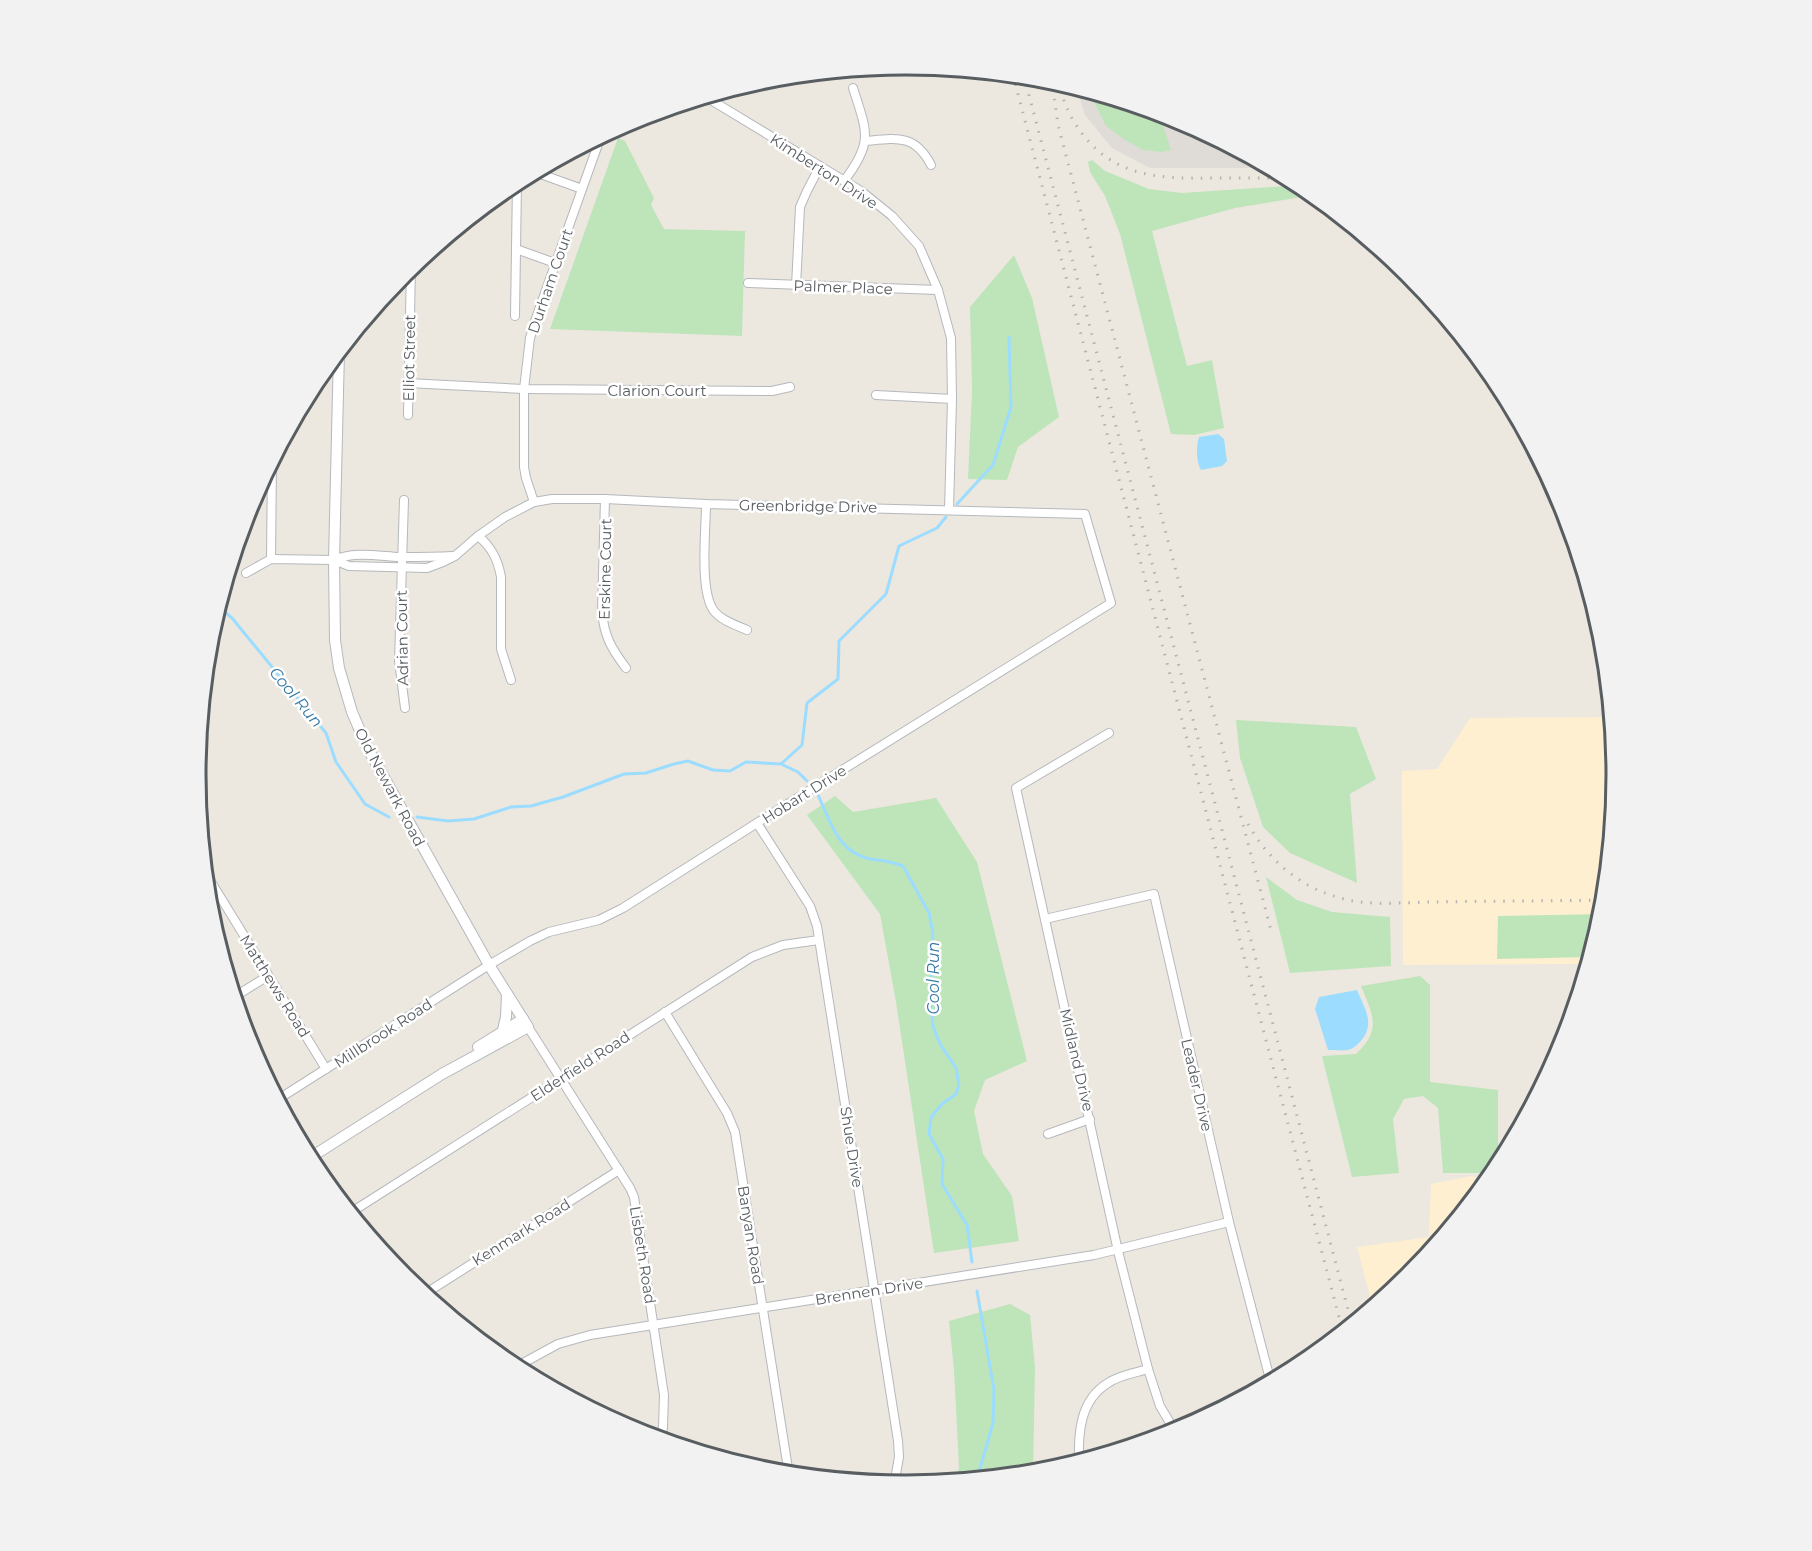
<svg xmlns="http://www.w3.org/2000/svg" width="1812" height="1551" font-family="Montserrat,sans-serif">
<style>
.commercial{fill:#feefd1}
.industrial{fill:#dfdbd7}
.green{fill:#bee4ba}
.water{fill:#9cddff}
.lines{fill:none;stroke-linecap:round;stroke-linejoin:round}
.stream{stroke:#9cddff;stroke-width:3}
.minor-casing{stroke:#b5b8bd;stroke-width:10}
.tertiary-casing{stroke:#b5b8bd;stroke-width:12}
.minor{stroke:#fff;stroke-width:8}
.tertiary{stroke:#fff;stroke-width:10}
.rail{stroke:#b1b2b2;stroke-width:3;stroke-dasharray:1.5 8;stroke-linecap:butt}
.labels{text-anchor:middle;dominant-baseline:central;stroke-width:5;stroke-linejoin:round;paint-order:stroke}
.street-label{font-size:15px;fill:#585d61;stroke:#fff}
.water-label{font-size:16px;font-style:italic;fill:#3679a8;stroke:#fff}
.rim{fill:none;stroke:#585d61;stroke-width:3}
</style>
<rect width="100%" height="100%" fill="#ece8df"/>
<g class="commercial">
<path d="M1611,717L1617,776L1603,915L1588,964L1403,965L1402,771L1437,769L1470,718Z"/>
<path d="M1472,1176L1489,1181L1409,1278L1373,1308L1357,1247L1429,1237L1431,1184Z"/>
</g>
<path class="industrial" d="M1076,88L1178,119L1270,168H1150L1112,148L1085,115Z"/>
<g class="green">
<path d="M1089,92L1159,113L1171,150L1161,152L1143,150L1125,140L1106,126Z"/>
<path d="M618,138L625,141L654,198L651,205L664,229L745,231L742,336L550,329Z"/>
<path d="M1092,160L1105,171L1149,189L1182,193L1302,185L1314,195L1235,208L1152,231L1187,366L1212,360L1224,428L1194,435L1171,434L1120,234L1105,196L1090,172L1088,162Z"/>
<path d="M1014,255L1032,298L1059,417L1018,447L1007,480L968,479L972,390L970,307Z"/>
<path d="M1236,720L1356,727L1376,779L1350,794L1357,883L1290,853L1263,827L1240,758Z"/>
<path d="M835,796L853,812L936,798L977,862L1027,1061L985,1080L974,1111L983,1154L1012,1196L1019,1241L934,1253L896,1002L880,914L807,815Z"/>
<path d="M1266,877L1297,900L1332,912L1390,917L1391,966L1290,973Z"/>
<path d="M1603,914L1590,958L1588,957L1497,959L1498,916Z"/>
<path d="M1420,976L1430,985V1082L1498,1090V1168L1495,1173H1443L1438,1108L1423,1096L1404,1099L1393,1119L1399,1173L1352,1177L1322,1056L1356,1054C1382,1029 1373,1016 1361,986Z"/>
<path d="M1010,1304L1030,1315L1035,1367L1033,1474L955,1482L959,1468L954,1370L949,1321Z"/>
</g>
<g class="water">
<path d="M1218,434L1224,439L1227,461L1222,466L1201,470C1196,461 1196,447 1199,437Z"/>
<path d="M1357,990C1365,1009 1376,1024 1360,1042C1356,1046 1352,1049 1348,1050C1342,1051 1334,1050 1328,1050L1315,1009L1319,997Z"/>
</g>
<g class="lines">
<g class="stream">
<path d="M957,504L993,465L1011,407L1009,337"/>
<path d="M218,606L232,618L326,733L336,762L365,804L389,817"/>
<path d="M782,763L802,745L807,703L838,679L839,641L886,594L899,546L937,528L946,517"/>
<path d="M818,795C831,822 836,851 870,859C875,860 880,860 885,861C891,862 897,864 903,866L929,913L933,933L930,998L933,1026L940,1044L956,1068L959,1085L956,1094L942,1104L931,1117L929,1134L943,1159L942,1184L967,1225L972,1262"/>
<path d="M417,817L448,821L474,819L511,807L531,806L563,797L624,774L646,773L674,764L688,761L713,770L730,771L746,762L781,764L798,772L807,781"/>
<path d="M977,1291L994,1390L993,1423L977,1479"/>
</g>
<defs>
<g id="minor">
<path d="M706,97L861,191L892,216L919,246L938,290L951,338L952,399L949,510"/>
<path d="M866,141C897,138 915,134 931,165"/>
<path d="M535,172L582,189"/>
<path d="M844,181C874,142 867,132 853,88"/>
<path d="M516,249L555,263"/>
<path d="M748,283L938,290"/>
<path d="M796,286L800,207L807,191L820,166"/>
<path d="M515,316L517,183"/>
<path d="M408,383L524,389L772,391L790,387"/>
<path d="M876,395L952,399"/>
<path d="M408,415L411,266"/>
<path d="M605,499L602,611C604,636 611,648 626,668"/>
<path d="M404,500L399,661L405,708"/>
<path d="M534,502L526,478L524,467V389L530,338L535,321L601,136"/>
<path d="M706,504C706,530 699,591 714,611C722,621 736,625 747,630"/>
<path d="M478,536C492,547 498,560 501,577V649L511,680"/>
<path d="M271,559L272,460"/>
<path d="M334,560C354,551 378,556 400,557C417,557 435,557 452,556"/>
<path d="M246,573L271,559L334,560L349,566L427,568L443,562L455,556L478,536L505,517L534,502L552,499H605L706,504L1085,514L1111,603L757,823L623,908L599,920L549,932L530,941L489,965L277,1100"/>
<path d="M1109,733L1016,788L1118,1251L1148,1369L1160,1406L1176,1433"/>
<path d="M757,823L810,906L817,926L898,1441L899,1457L894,1485"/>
<path d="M205,872L326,1069"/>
<path d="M1045,919L1154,894L1229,1222L1271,1383"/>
<path d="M234,997L268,976"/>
<path d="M665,1012L727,1113L735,1132L789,1475"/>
<path d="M528,1027L630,1188L634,1197L664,1395L663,1427L661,1440"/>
<path d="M1048,1134L1090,1119"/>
<path d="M350,1213L752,957L783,945L819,940"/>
<path d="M423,1295L619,1170"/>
<path d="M514,1368L558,1344L590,1335L1094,1255L1229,1222"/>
<path d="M1079,1462C1078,1433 1080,1400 1108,1383C1119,1375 1135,1373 1148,1369"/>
</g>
<g id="tertiary">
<path d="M503,1030L506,1017L507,994"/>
<path d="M478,1047L523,1019"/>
<path d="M308,1159L442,1074L528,1027L489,965L367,747L352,712L339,668L335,640L334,560L339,351"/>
</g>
</defs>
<use href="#minor" class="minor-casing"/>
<use href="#tertiary" class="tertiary-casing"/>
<use href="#minor" class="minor"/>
<use href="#tertiary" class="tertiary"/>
<g class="rail">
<path d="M1013,75C1123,494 1232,913 1343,1332"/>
<path d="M1024,76L1352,1325"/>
<path d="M1052,80L1058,125L1272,934"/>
<path d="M1057,82C1062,95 1066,108 1073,120C1107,177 1155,179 1214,178C1239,178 1264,178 1288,178"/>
<path d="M1248,824C1267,858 1298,886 1337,897C1367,907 1404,902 1436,902C1492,901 1549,901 1605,900"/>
</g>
</g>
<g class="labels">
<g class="street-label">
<text transform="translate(824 171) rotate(33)">Kimberton Drive</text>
<text transform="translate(550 281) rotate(-71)">Durham Court</text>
<text transform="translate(843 287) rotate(2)">Palmer Place</text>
<text transform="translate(409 358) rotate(-89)">Elliot Street</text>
<text x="657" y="390">Clarion Court</text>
<text transform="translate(808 506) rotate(1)">Greenbridge Drive</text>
<text transform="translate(605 569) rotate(-89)">Erskine Court</text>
<text transform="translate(402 638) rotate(-91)">Adrian Court</text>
<text transform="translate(390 787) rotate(62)">Old Newark Road</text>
<text transform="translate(804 794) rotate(-32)">Hobart Drive</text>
<text transform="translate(275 986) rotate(58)">Matthews Road</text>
<text transform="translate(383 1033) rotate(-33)">Millbrook Road</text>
<text transform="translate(1077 1060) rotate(77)">Midland Drive</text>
<text transform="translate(580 1066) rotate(-33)">Elderfield Road</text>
<text transform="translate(1197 1085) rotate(77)">Leader Drive</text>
<text transform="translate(852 1147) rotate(81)">Shue Drive</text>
<text transform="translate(521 1232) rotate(-32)">Kenmark Road</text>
<text transform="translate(751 1235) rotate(81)">Banyan Road</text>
<text transform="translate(643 1255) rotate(81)">Lisbeth Road</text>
<text transform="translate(869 1291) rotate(-9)">Brennen Drive</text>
</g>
<g class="water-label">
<text transform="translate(296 697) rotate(50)">Cool Run</text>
<text transform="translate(933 978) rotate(-90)">Cool Run</text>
</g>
</g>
<path d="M0 0H1812V1551H0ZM206 775a700 700 0 1 1 1400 0a700 700 0 1 1-1400 0Z" fill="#f2f2f2" fill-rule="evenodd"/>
<path class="rim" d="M206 775a700 700 0 1 1 1400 0a700 700 0 1 1-1400 0Z"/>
</svg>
